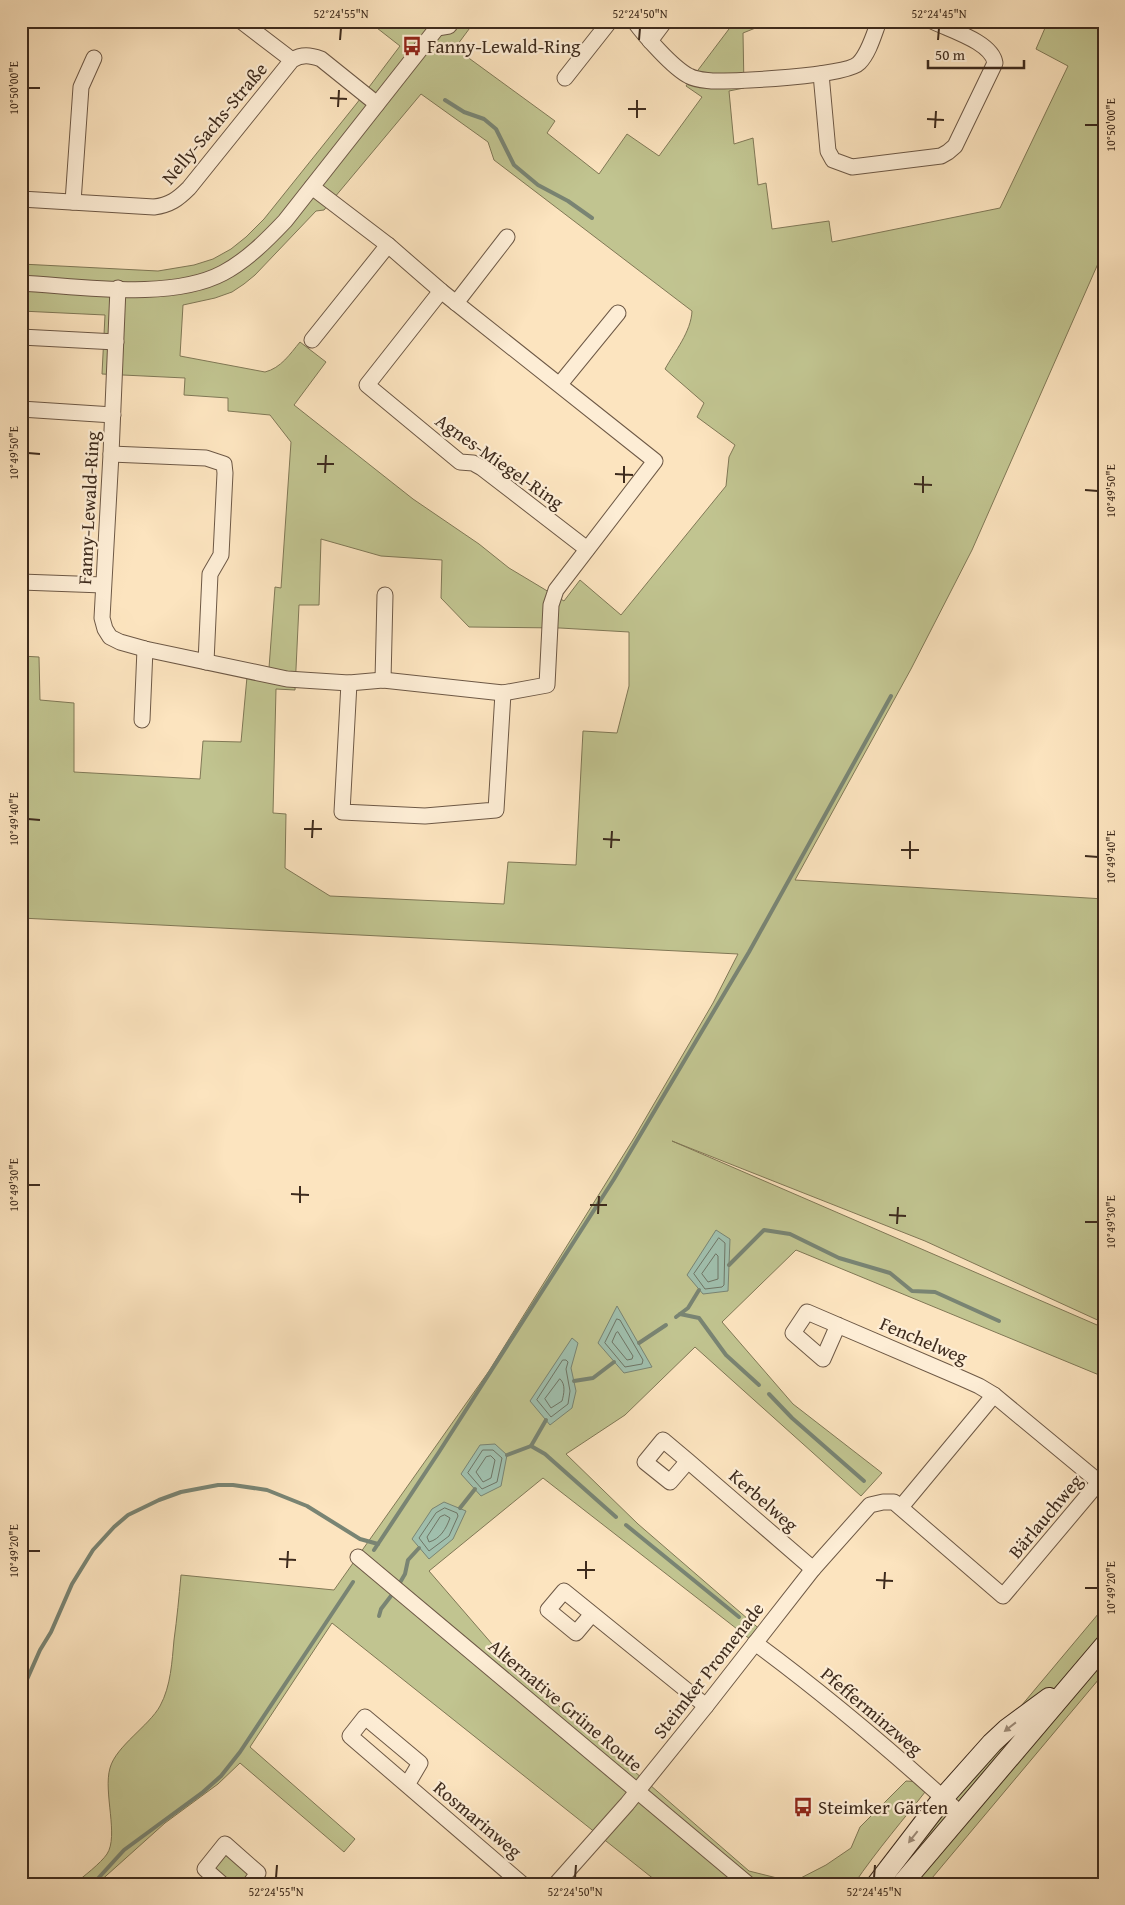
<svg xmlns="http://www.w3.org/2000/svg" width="1125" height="1905" font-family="'Gentium Book Plus',serif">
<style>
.green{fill:#c1c490;stroke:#807856;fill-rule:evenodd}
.water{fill:#a0bfad;stroke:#798473}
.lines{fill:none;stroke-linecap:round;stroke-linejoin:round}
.shore{stroke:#6f7565;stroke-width:1}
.stream{stroke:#798473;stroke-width:4}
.street-casing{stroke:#6e5946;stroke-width:17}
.secondary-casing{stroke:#3e2b1d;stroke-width:22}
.street{stroke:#fdedd5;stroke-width:15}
.secondary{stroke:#fdedd5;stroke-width:20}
.oneway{fill:#9e8c79}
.ticks{fill:none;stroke:#3e2b1d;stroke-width:2}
.labels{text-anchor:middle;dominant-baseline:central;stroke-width:4.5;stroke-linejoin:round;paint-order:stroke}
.poi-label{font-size:19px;fill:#3e2b1d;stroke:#fdedd5;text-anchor:start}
.street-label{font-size:19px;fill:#3e2b1d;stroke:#fdedd5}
.neatline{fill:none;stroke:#3e2b1d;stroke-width:2}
.ticks-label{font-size:12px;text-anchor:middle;fill:#3e2b1d}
</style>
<rect width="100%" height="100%" fill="#fce4bf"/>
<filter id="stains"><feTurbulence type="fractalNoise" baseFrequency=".004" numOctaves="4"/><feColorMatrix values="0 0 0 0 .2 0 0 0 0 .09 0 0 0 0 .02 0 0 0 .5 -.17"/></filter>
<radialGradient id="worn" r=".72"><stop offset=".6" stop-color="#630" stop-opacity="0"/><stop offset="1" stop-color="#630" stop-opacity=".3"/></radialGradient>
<g class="green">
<path d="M368,21H475L455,48L555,121L547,133L599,174L627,134L659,156L702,97L686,86L735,21H773L743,33L744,88L729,91L734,144L753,138L758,185L766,183L772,229L829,221L832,242L1000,208L1068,66L1036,49L1048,21H1104V250L972,550L911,669L795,880L1104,899V1323L925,1241L672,1141L1104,1328V1377L796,1250L722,1322L793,1404L882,1473L861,1496L695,1347L625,1415L566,1454L638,1524L763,1632L755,1643L543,1478L429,1571L505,1659L749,1871L793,1882L826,1865L851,1848L860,1827L906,1781L924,1782L929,1787C904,1819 877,1850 854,1884H660L332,1623L250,1747L355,1839L344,1852L240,1763L218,1784L165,1823L97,1884H74C83,1877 101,1863 107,1854C119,1836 103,1792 110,1768C116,1746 149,1726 160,1706C171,1686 172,1661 174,1640C177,1618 179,1597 181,1575L334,1590L489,1371L634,1138L713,1003L738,954L21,918V656L39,657L40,700L74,703V772L200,779L203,741L241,742L248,666L269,668L275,587L281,588L291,442L270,415L228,411V398L184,395L185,378L102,374L105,315L21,311V264L158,271L194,265L213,259L231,249L246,237L264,219L357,103L400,46ZM421,94L488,142L494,160L692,311C691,332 675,351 665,369L704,403L697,417L735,445L729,457L726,486L621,615L580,580L564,601L509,568L479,544L413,499L294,405L326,362L300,342C290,354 281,368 265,372L180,356L183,305L215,298L232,292L244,284L255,275L316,211L324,210ZM321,539L381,556L442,560L441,598L469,627L560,628L629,632V686L617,733L583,731L576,865L508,862L504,904L330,896L285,868L286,814L273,813L276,689L295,690L299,605H319Z"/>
<path d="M1104,1607V1673L927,1884H872Z"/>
<path d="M226,1852L252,1874L244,1884H229L212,1869Z"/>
</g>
<g class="water">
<path d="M716,1230L730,1239L728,1291L703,1294L687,1275Z"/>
<path d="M617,1306L652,1367L624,1373L598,1343Z"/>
<path d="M572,1338L578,1343L571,1368L576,1391L572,1408L550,1425L530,1401Z"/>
<path d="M495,1444L507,1455L501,1486L481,1496L461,1474L480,1445Z"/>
<path d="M444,1502L466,1511L453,1539L429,1559L412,1539L432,1509Z"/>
</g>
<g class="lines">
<g class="shore">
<path d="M719,1238L725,1243L724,1285L722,1287L705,1289L694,1274Z"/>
<path d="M716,1254L718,1256V1279L708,1282L702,1274Z"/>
<path d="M617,1319L620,1320L643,1360L642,1364L625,1367L605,1343Z"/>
<path d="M618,1332L633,1356L632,1359L627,1360L612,1342L616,1333Z"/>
<path d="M563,1360H566L568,1362L566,1369L570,1391L568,1404L551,1417L537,1400Z"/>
<path d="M560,1379C566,1384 564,1394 562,1401L551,1408L545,1399Z"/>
<path d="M483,1450H493L502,1458L497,1482L482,1489L468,1473Z"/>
<path d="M491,1456L495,1460L491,1478L483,1482L476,1472L486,1457Z"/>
<path d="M445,1508L457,1513L458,1516L449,1536L429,1551L419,1538L436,1513Z"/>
<path d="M445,1515L450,1518C446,1529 440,1539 429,1542L427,1537L440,1517Z"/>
</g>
<g class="stream">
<path d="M445,100L464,112L484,119L496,129L514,165L538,185L568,201L592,218"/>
<path d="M729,1265L764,1230L790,1234L839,1258L890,1273L912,1291L935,1292L999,1321"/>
<path d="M680,1314L699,1318L726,1355L759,1385"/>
<path d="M676,1317L688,1308L699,1290"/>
<path d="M639,1343L666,1325"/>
<path d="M574,1381L593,1378L614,1362"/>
<path d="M769,1394L792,1418L864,1481"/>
<path d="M531,1446L546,1420"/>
<path d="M507,1455L531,1446L545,1454L616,1517"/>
<path d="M460,1508L475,1489"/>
<path d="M626,1525L739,1617"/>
<path d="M374,1550L439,1452L614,1179L749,952L891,696"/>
<path d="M398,1586L405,1574L408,1560L419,1548"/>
<path d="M379,1616L381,1609L394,1592"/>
<path d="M21,1693L40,1650L51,1632L72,1584L93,1550L114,1527L128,1515L159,1500L181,1492L218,1485H233L267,1490L307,1506L360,1539L378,1544"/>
<path d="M93,1884L124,1850L203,1792L221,1776L240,1752L353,1582"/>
</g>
<defs>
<g id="street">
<path d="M241,21L292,60"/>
<path d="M634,21C645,36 673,68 689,76C696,80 704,80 712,81C735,81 846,77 859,63C869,53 874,34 879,21"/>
<path d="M437,28L449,26L452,21"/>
<path d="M650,41L665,21"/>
<path d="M821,74L828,151L833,160L852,167L941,156L948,152L955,146L995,63C992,42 950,30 932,21"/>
<path d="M565,78L610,21"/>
<path d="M21,199L154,207C170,205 178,199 189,188L292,60C302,54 310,55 321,59L377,104"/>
<path d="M73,202L81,87L94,58"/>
<path d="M21,283C80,286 170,301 223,273C247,260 266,241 285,221L437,28L439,21"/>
<path d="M118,288L111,454L102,618L105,629L110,637L120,642L145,649L287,679L349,683L383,680L503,693L547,685L551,605L556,590L655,461L441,291L388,245L312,187"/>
<path d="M441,291L367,385L460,462L473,463L482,468L587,549"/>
<path d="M456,303L507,237"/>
<path d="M21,337L116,342"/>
<path d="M312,340L388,245"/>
<path d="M560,384L618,313"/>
<path d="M21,409L113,415"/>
<path d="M111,454L206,458L224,464L225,473L221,555L210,574L206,662"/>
<path d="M21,582L103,585"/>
<path d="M383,680L385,595"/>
<path d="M349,683L342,812L425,816L496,810L503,693"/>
<path d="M142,720L145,649"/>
<path d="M688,1461L670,1482L645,1462L663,1440L688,1461L813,1569"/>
<path d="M901,1507L994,1395"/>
<path d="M358,1557L748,1884"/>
<path d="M592,1614L576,1633L548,1610L564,1591L706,1706"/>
<path d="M755,1643C827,1696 895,1754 961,1814"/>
<path d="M407,1785L420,1763L365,1717L350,1736L522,1884"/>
<path d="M222,1884L205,1869L225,1844L258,1873L250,1884"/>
<path d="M556,1884L627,1804L706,1706L813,1569L870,1505L883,1502H894L1003,1596L1099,1482L994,1395L979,1386L961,1378L807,1312L793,1333L823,1359L838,1325"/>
</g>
<g id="secondary">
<path d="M877,1884L943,1798L992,1743L1007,1729L1049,1698"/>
<path d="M902,1884L1104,1646"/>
</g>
</defs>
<use href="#street" class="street-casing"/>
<use href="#secondary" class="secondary-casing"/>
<use href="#street" class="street"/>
<use href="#secondary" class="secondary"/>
</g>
<defs><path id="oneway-solid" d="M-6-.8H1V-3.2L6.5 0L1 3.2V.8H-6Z" transform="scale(1.25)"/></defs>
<g class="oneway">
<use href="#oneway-solid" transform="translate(1010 1727) rotate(142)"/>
<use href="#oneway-solid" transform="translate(913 1837) rotate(128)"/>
</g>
<path class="ticks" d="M340,40L341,28M639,40L640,28M938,40L939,28M28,88H40M330,98L347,99M338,107L339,90M628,109H646M637,118V100M927,119L944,120M1085,125H1098M935,128L936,111M28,453L40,454M317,464H334M325,473L326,455M615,474L633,475M624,483V466M914,484L932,485M1085,490L1098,491M923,493V476M28,819L40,820M304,829H322M312,838L313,820M603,839L620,840M611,848L612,831M901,850H919M1085,856L1098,857M910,859V841M28,1185H40M291,1194L309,1195M300,1203V1186M590,1205H607M598,1214L599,1196M889,1215L906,1216M1085,1222H1098M897,1224L898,1207M28,1551H40M279,1559L296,1560M287,1568L288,1551M577,1570H595M586,1579V1561M876,1580L893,1581M1085,1588H1098M884,1589L885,1572M276,1878L277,1865M575,1878L576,1865M874,1878L875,1865"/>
<defs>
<symbol id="bus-bare" viewBox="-9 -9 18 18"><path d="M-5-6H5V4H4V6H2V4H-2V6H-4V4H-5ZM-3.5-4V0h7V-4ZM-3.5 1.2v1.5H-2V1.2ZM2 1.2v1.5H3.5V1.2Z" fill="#8f2418" stroke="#fdedd5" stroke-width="2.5" paint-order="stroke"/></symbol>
</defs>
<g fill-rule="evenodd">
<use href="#bus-bare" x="398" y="32" width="28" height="28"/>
<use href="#bus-bare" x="789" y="1793" width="28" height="28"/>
</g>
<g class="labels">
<g class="poi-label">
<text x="427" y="46">Fanny-Lewald-Ring</text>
<text x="818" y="1807">Steimker Gärten</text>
</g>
<g class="street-label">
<text transform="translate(214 123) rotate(-50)">Nelly-Sachs-Straße</text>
<text transform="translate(500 461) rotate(35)">Agnes-Miegel-Ring</text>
<text transform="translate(88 508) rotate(-87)">Fanny-Lewald-Ring</text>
<text transform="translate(924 1340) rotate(23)">Fenchelweg</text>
<text transform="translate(764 1500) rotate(41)">Kerbelweg</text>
<text transform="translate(1045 1516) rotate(-50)">Bärlauchweg</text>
<text transform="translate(708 1670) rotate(-52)">Steimker Promenade</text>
<text transform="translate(566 1705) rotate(40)">Alternative Grüne Route</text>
<text transform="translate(872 1711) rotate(40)">Pfefferminzweg</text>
<text transform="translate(478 1819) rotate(40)">Rosmarinweg</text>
</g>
</g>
<rect width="1125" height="1905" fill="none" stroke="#fce4bf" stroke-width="55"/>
<path d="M928 60v8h96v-8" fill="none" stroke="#3e2b1d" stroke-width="2.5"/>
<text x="935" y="60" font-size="15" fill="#3e2b1d" stroke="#fdedd5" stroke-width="4" paint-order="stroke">50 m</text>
<rect x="28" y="28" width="1070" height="1850" class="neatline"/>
<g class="ticks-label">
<text x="341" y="18">52°24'55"N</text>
<text x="640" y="18">52°24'50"N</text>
<text x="939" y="18">52°24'45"N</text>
<text transform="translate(14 88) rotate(-90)" y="4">10°50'00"E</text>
<text transform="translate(1111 125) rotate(-90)" y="4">10°50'00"E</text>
<text transform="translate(14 453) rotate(-90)" y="4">10°49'50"E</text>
<text transform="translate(1111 491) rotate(-90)" y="4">10°49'50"E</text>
<text transform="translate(14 819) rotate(-90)" y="4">10°49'40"E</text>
<text transform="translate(1111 857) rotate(-90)" y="4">10°49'40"E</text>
<text transform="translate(14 1185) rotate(-90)" y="4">10°49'30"E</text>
<text transform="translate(1111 1222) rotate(-90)" y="4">10°49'30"E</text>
<text transform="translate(14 1551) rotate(-90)" y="4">10°49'20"E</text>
<text transform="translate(1111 1588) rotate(-90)" y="4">10°49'20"E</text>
<text x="276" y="1896">52°24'55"N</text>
<text x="575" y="1896">52°24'50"N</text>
<text x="874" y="1896">52°24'45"N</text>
</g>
<rect width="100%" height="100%" filter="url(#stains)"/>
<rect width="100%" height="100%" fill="url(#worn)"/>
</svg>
